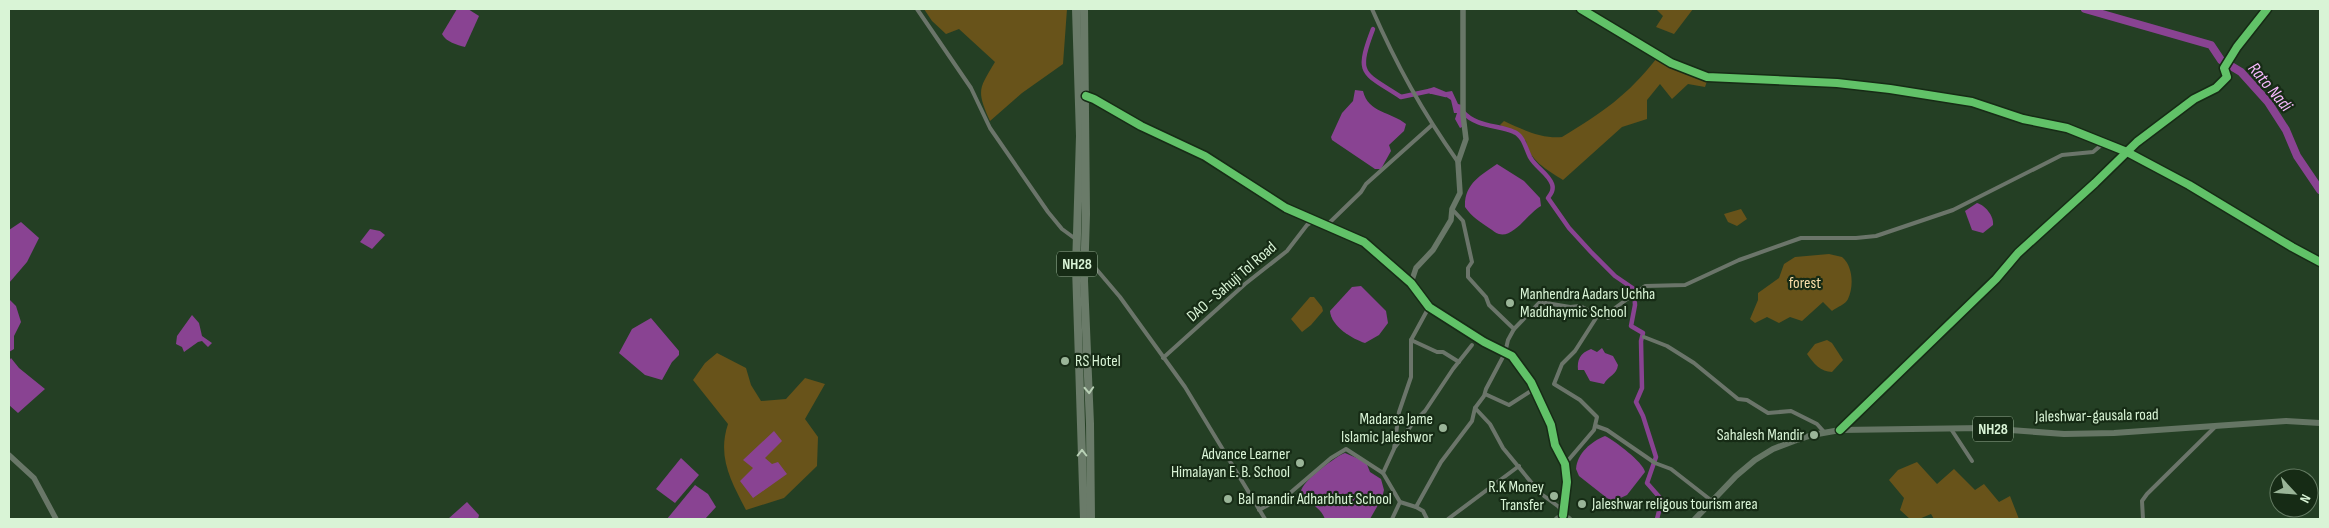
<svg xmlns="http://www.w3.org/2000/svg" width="2329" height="528" font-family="'Sofia Sans Condensed',sans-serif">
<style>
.green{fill:#68531a}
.water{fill:#894392}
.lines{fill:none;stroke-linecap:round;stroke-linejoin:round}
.canal{stroke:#894392;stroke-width:4.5}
.river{stroke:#894392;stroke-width:8}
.street{stroke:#6b756a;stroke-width:4}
.secondary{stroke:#697768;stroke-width:5.5}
.primary{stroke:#657564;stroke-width:6}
.highway{stroke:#6a7b69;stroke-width:8}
.cycleway-casing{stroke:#162b15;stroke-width:11}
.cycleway{stroke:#61c268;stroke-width:8}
.oneway{stroke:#b8d0b5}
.poi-dot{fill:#9ab598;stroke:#162b15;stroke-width:2}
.labels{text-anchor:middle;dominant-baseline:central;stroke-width:4.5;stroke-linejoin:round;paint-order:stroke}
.shield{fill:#162b15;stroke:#9eb89c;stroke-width:1}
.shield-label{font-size:15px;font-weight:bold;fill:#d9f4d6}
.street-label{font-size:16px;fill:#d9f4d6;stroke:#162b15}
.park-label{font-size:16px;fill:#fadea9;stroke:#162b15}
.poi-label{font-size:16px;fill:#d9f4d6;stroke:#162b15;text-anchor:start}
.water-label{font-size:18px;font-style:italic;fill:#f6b9fd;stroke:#162b15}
</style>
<rect width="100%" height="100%" fill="#243f24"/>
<g class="green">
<path d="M924,9H1067L1063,64L1022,93L990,121C976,90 979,89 995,62L959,29L946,34L932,21Z"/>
<path d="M1656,9H1693L1674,34L1656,27L1663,16Z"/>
<path d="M1657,58L1681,70L1708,78L1705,87L1688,84L1672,99L1660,84L1647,100V119L1622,127L1563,180C1547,170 1529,160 1526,141L1500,125L1504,121C1521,129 1542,139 1562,137C1603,112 1627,96 1657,58Z"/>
<path d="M1741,209L1747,219L1737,226L1728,222L1724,214Z"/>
<path d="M1829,254L1842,257C1853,266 1854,286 1848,299C1846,304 1837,307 1832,311L1823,302L1802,321L1790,317L1779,323L1767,317L1755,323L1750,319L1758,300V293L1779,278L1784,264L1795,257Z"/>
<path d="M1310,297H1314L1322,307L1323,311L1311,325L1302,332L1291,319Z"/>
<path d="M1827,340L1832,343L1843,360L1832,372C1821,372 1813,363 1807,354L1815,344Z"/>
<path d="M717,353L746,368L751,385L761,401L786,399L805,378L825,384L805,419L818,437L817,466L784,498L746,510C731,481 717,457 728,424L693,380L705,363Z"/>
<path d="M1917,462L1937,484L1954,469L1975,490L1984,484L1999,502L2010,496L2019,519H1934L1931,514L1919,519H1910L1900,510L1904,498L1889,480L1898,470Z"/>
</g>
<g class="water">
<path d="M457,9H468L479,16L465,47C457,45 446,42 442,34Z"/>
<path d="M1434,87L1446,92L1452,91L1458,104L1462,105L1464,126L1460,128L1455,119L1457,113H1454L1451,100L1439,92L1430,94L1428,89Z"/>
<path d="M1355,90L1363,91C1368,113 1392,112 1406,124L1404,131L1389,145L1391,151L1381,169H1375L1332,140L1331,137L1342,113L1353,101Z"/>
<path d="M1497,164L1524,181L1540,198L1541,206C1528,213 1514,238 1499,234C1495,233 1493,230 1489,228C1480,222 1472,217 1465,207C1464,184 1481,175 1497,164Z"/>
<path d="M1977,203C1985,205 1994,216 1993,225L1983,233L1972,230L1965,211Z"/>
<path d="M21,222L39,238L27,262L9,283V230Z"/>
<path d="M370,229L380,231L385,235L372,249L360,242Z"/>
<path d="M1361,286L1386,311L1388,323L1379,335L1365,343C1352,339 1331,326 1330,311L1352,287Z"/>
<path d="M9,299L16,306L21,322L14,336V349L9,352Z"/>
<path d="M192,315L199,323L202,336L212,343L208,347L202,341L198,342L184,352L182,347L176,344L177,336Z"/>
<path d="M651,318L679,351V355L672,362L662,380L645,375L619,353L632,329Z"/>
<path d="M1602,348L1605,353L1613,356L1618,365C1617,375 1608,376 1604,384L1590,381L1584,370H1578C1577,360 1580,353 1591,349L1597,352Z"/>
<path d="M11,358L19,368L45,389L18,413L9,405V361Z"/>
<path d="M774,431L782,441L765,458L772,464L778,462L787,474L753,498L740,481L753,468L743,460Z"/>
<path d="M1605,436C1615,441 1643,462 1645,472L1627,495L1612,502L1579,476L1576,469C1577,453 1592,441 1605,436Z"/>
<path d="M1345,453L1366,462L1370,472L1381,479L1384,490L1382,498L1370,519H1325C1320,506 1307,503 1301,492C1300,483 1336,456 1345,453Z"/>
<path d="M681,458L699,475L675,503L656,489Z"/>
<path d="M695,485L708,494L716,507L705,519H667Z"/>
<path d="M467,502L479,515L478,519H448Z"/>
</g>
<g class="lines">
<g class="canal">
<path d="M1373,29C1355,76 1363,72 1401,97L1429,91L1446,95"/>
<path d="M1463,112C1476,127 1498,125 1514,132C1523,135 1526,149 1530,157C1536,168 1548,173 1552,184C1554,190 1551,194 1548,198L1569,228L1591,252L1615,276L1634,289L1635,305L1631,326L1643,333L1641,341L1642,388L1636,402L1643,416L1656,457L1647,483L1662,500L1657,519"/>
</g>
<path class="river" d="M2085,9L2211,45L2221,60L2241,72L2268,102L2286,130L2297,156L2320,190"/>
<g class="street">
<path d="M917,9L971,88L990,128L1048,212L1062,229L1077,240"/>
<path d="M1372,9C1397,66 1422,111 1458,162"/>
<path d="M1581,9L1671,63L1707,77L1837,83L1890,89L1972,102L2023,119L2067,128L2127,152L2189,185L2292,247L2320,262"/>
<path d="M1326,226L1361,192L1366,184L1432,125"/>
<path d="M1086,257L1120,297L1185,387L1265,519"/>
<path d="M1411,283L1429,307L1484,342L1512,356L1531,382L1551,425L1555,445L1565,464L1567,482L1563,515"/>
<path d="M1608,318L1615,308L1645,286L1685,285L1739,260L1801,238H1856L1876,236L1953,210L2062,155L2093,152L2105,142"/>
<path d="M1514,329L1540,302L1570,307L1580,306L1598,315L1575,351L1562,364L1554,384L1580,400L1597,417L1594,430L1565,464"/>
<path d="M1644,337L1667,346L1694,363L1738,399L1747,400L1768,413L1791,411L1817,424L1825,433"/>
<path d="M1411,340L1437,352H1443L1459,362"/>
<path d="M1163,358L1245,284L1287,251L1307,225L1313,221"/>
<path d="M1485,394L1509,405L1534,389"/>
<path d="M1475,408L1490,424L1503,448L1540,493L1559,507L1562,513"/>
<path d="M1596,426L1607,430L1655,463L1671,469L1712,501"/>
<path d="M1951,429L1972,461"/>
<path d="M1841,430L1996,279L2018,253L2095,183L2137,142L2194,99L2216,88L2227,77L2224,68L2237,47L2267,9"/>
<path d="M1395,447L1413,423L1425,411L1453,369L1472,345"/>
<path d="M1416,507L1400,502L1383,473L1394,449L1399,412L1411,377V340L1429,307"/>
<path d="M1259,510L1290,493L1331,458L1346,449L1383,473"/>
<path d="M1392,519L1400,502"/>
<path d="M1427,519L1423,511L1416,507L1441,462L1472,421L1475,408L1484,396L1486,389L1505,353L1508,340L1514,329L1489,305L1486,297L1468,277V268L1472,262L1463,221L1452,209"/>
<path d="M1448,519L1519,466"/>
<path d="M2143,519L2142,501L2147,494L2215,427"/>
</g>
<g class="secondary">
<path d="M1086,96L1094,99L1141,126L1205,156L1286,208L1339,233L1356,237L1411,283L1416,268L1433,250L1451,220L1452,209L1460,193L1458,162L1466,139L1463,115V9"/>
<path d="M9,455L34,478L56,519"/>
</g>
<g class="primary">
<path d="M1557,519L1563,515L1569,519"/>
<path d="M1695,519L1736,476L1755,460L1773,449L1794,441L1812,435L1840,430L1983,428L2064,434L2114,433L2286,421L2320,423"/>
</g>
<g class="highway">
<path d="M1076,9L1080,136L1076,267L1084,519"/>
<path d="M1084,9L1086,214L1084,281L1090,424L1091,519"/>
</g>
<defs>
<g id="cycleway">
<path d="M1581,9L1671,63L1707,77L1837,83L1890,89L1972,102L2023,119L2067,128L2127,152L2189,185L2292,247L2320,262"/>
<path d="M1086,96L1094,99L1141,126L1205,156L1286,208L1364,242L1411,283L1429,307L1484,342L1512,356L1531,382L1551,425L1555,445L1565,464L1567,482L1563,515"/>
<path d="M1840,430L1996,279L2018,253L2095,183L2137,142L2194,99L2216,88L2227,77L2224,68L2237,47L2267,9"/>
</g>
</defs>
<use href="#cycleway" class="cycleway-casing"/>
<use href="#cycleway" class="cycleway"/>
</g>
<defs><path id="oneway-chevron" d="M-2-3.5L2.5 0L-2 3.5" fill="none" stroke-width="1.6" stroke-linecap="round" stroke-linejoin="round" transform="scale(1.25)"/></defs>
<g class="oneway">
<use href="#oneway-chevron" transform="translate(1089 390) rotate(87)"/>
<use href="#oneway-chevron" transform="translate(1082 453) rotate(-90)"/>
</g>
<g class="poi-dot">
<circle cx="1510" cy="303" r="5"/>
<circle cx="1065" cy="361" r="5"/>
<circle cx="1443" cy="428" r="5"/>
<circle cx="1814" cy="435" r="5"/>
<circle cx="1300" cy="463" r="5"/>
<circle cx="1554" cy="496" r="5"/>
<circle cx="1228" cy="499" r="5"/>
<circle cx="1582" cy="504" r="5"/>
</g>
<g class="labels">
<g class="shield">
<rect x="1057" y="251.5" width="40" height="25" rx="4"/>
<rect x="1973" y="416.5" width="40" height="25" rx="4"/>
</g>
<g class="shield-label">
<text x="1077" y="264">NH28</text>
<text x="1993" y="429">NH28</text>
</g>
<g class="street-label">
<text transform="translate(1232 282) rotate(-41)">DAO - Sahuji Tol Road</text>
<text transform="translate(2097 416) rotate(-1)">Jaleshwar-gausala road</text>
</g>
<g class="park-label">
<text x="1805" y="283">forest</text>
</g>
<g class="poi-label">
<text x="1520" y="294">Manhendra Aadars Uchha<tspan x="1520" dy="18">Maddhaymic School</tspan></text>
<text x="1075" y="361">RS Hotel</text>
<text x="1433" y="419" text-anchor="end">Madarsa Jame<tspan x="1433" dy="18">Islamic Jaleshwor</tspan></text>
<text x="1804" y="435" text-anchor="end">Sahalesh Mandir</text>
<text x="1290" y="454" text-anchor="end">Advance Learner<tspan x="1290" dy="18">Himalayan E. B. School</tspan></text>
<text x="1544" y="487" text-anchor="end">R.K Money<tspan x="1544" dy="18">Transfer</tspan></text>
<text x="1238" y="499">Bal mandir Adharbhut School</text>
<text x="1592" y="504">Jaleshwar religous tourism area</text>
</g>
<g class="water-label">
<text transform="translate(2270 87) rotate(50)">Rato Nadi</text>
</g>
</g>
<rect width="2329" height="528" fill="none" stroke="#d9f4d6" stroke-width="20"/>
<g transform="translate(2294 493) rotate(116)"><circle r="24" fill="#162b15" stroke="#647b62"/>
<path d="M0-4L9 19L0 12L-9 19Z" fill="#9ab598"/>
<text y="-8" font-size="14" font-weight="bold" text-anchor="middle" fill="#d9f4d6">N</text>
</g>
</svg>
